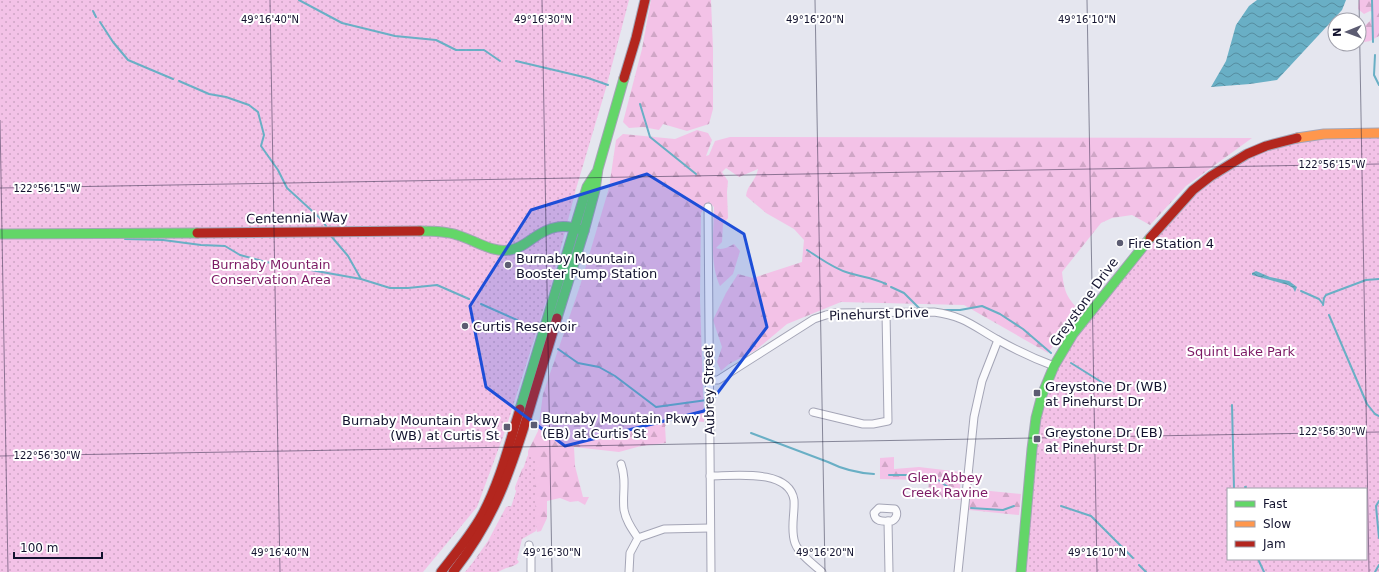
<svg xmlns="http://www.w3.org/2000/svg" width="1379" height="572" font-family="'DejaVu Sans',sans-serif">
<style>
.forest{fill:url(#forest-firs)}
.park{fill:url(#park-dots);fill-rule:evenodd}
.water{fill:url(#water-waves)}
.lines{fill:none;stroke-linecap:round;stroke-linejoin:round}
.stream{stroke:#69afc5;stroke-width:2}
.street-casing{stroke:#a4a5b6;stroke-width:9}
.fast-casing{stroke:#a4a5b6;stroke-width:11}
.slow-casing{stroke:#a4a5b6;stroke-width:11}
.jam-casing{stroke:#a4a5b6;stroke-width:11}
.street{stroke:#fbfbfd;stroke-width:7}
.fast{stroke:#63d668;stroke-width:9}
.slow{stroke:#ff974d;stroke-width:9}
.jam{stroke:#b3261e;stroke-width:9}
.marked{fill:#1d4ed8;fill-opacity:0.2;stroke:#1d4ed8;stroke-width:3;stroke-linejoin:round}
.ticks{fill:none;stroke:#12122e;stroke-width:1;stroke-opacity:0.45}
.poi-dot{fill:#5c5c72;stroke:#fff;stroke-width:1.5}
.labels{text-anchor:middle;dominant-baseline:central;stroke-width:4;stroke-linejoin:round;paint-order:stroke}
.street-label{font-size:13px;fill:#12122e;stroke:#fff}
.poi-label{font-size:13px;fill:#12122e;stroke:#fff;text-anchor:start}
.park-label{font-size:13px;fill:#7c1964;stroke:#fff}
.ticks-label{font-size:10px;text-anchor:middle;fill:#12122e;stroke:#fff;stroke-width:4;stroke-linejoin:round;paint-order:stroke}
</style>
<defs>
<pattern id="forest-firs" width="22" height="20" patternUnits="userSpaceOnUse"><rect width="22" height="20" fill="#f3c2e7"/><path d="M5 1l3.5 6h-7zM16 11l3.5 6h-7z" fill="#cfa6c6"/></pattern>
<pattern id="park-dots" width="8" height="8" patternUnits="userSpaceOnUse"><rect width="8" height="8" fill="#f3c2e7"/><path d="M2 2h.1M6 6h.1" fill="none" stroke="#cfa6c6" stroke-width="1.8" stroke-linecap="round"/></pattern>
<pattern id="water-waves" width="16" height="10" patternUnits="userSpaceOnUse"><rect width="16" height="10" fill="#69afc5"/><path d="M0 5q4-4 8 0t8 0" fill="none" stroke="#558da0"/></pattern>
</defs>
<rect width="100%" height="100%" fill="#e5e6ef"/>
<g class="forest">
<path d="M651,0H711L713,48V109L709,124L687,131L663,124L659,130L643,127L629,128L623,122L642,49Z"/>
<path d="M1359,0H1379V36L1370,41L1359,43V31L1370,21L1373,12L1370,11L1364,14L1358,9Z"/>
<path d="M697,130L708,133L712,140L706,156L709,155L715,141L730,137L1252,138L1186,186L1150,225L1132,215L1112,218L1101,223L1062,272C1064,290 1066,297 1079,310L1048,353L964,305L841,302L787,324L756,350L729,364L721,371L717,362L722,347L713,320L726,293L738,274L753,278L802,262L804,240L794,229L766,213L746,196C747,185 756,181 758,169L739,177L726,168L722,172L728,181L727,192L728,218L723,224L722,242L716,248C722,251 728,247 734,244L740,251L733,274L720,286C709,262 714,232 714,207L709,202L701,213L700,298L704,422L683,420L676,416L665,426L666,443L641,446L619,452L574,447L575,466L583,497H589L585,505L578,501L570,502L560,498L547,501V518L541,531L537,532L533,516L518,538L516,558L519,562C512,571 478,571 466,572L488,541L506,507L509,506L515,508L523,493L515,490V487L522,469L528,465V451L538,431L543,394L580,286L609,188L616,140L623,134L675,139Z"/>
<path d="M894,457V469L919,467L961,472L960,488L1021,494L1019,515L969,510V501L928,496L929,480L880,479V458Z"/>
</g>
<g class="park">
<path d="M0,0H629L606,88L576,189L551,286L504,434L477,507L423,572H0Z"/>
<path d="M1379,137V572H1025L1037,436L1045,401L1055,374L1082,327L1180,207L1215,177L1263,151L1308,139ZM1228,489H1366V559H1228Z"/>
<path d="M531,451L537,466L535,486L536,531L522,539L516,563L498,572H465L488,545L511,507L527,457Z"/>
</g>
<g class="water">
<path d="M1257,0H1346L1342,10L1277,80L1250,84L1211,87L1226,61L1236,25L1249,6Z"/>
<path d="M1256,271L1270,277L1289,281L1297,287L1295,292L1293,288L1288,285L1252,275V273Z"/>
</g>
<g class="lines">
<g class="stream">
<path d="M299,0L342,23L395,36L436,40L456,50H484L500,61"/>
<path d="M1372,0L1373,42"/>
<path d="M93,11L96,17"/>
<path d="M100,22L113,42L128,60L173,79"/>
<path d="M1375,55L1374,75L1379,85"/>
<path d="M516,61L588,78L608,85"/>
<path d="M179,81L209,94L226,97L249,105L258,112L264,135L261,146L278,170L287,188L322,220L326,226"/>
<path d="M640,104L650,137L696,174"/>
<path d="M331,236L348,256L361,279"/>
<path d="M125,239L163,240L201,245L225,246L240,255L266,262L361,279L390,288H408L437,285L469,299"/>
<path d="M807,250C820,258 834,269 849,273C862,277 874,278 886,284"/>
<path d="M891,287L904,293L920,309"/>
<path d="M1301,291L1319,299L1323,304"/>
<path d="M481,304L517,320L533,332"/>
<path d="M1323,305L1324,298L1326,295L1366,280L1379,279"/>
<path d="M939,310H960L982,306L1000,314L1023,329L1051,353"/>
<path d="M1329,315L1367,404L1375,414L1379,416"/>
<path d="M558,349L578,363L599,367L615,376L656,407L707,400"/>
<path d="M1071,363L1103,383L1108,389"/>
<path d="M1232,405L1234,489"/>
<path d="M751,433L828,462C842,469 858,473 874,474"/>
<path d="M889,475H927L938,480L958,494"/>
<path d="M1245,487H1246"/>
<path d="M1379,501L1376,506L1379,538"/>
<path d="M1061,506L1091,516L1133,558"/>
<path d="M971,508L1003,510L1014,506"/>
<path d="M1258,559L1264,572"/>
<path d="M1139,565L1146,572"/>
<path d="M1375,572L1379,565"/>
</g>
<defs>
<g id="street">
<path d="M708,207L711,572"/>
<path d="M709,380H718L814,319L826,315L834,313L934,312C964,316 973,326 998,340C1016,350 1035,359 1054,366"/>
<path d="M813,412L863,424H873L888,421L886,313"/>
<path d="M621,464C627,481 622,494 624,510C626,521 632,529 638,538"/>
<path d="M710,476C733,476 789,468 794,500C795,514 790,529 795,543C799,554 813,564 822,572"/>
<path d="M879,508L895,509C898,513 897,518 892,521C884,521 875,523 874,513Z"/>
<path d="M888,521L889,572"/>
<path d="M529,545L531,555V572"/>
<path d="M629,572L630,553L638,538L664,529L710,528"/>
<path d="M958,572L974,417L982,381L998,340"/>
</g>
<g id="fast">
<path d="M420,231C432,231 446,231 457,235C475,240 491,253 510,250C518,249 525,244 532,239C550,226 563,223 584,231"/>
<path d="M0,234L197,233"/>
<path d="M557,318L584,231L595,190L598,169L624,78"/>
<path d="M520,409L587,187L596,173"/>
<path d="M1021,572L1032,449L1036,418L1042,395L1054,366L1073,334L1150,238"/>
</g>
<path id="slow" d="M1297,138L1324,134L1379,133"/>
<g id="jam">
<path d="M624,78L636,38L645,0"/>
<path d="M197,233L420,231"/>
<path d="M1150,238L1193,190L1211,176L1247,154L1266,146L1297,138"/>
<path d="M441,572C455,554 471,535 482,515C500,482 509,444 520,409"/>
<path d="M453,572C494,520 510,473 529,411C538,380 548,349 557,318"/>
</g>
</defs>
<use href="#street" class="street-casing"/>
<use href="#fast" class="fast-casing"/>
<use href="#slow" class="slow-casing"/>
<use href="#jam" class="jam-casing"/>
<use href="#street" class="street"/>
<use href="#fast" class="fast"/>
<use href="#slow" class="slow"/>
<use href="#jam" class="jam"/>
</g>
<path class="marked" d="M647,174L744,234L767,327L704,411L565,446L486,387L470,306L531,210Z"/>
<path class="ticks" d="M270,0L280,572M542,0L552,572M815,0L825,572M1087,0L1097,572M1359,0L1369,572M0,120L8,572M0,188L1379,164M0,456L1379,432"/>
<g class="poi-dot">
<circle cx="1120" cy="243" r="4"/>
<circle cx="508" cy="265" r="4"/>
<circle cx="465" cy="326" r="4"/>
<rect x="1033" y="389" width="8" height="8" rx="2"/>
<rect x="530" y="421" width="8" height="8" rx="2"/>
<rect x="503" y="423" width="8" height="8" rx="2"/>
<rect x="1033" y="435" width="8" height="8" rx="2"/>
</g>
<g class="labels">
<g class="street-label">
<text transform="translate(297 218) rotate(-1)">Centennial Way</text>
<text transform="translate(1084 302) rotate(-54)">Greystone Drive</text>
<text transform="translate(879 314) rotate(-2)">Pinehurst Drive</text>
<text transform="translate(709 390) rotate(-91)">Aubrey Street</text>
</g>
<g class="poi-label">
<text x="1128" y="243">Fire Station 4</text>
<text x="516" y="258">Burnaby Mountain<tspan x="516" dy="15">Booster Pump Station</tspan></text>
<text x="473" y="326">Curtis Reservoir</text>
<text x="1045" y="386">Greystone Dr (WB)<tspan x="1045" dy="15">at Pinehurst Dr</tspan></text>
<text x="542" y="418">Burnaby Mountain Pkwy<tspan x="542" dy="15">(EB) at Curtis St</tspan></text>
<text x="499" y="420" text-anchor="end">Burnaby Mountain Pkwy<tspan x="499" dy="15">(WB) at Curtis St</tspan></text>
<text x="1045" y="432">Greystone Dr (EB)<tspan x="1045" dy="15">at Pinehurst Dr</tspan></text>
</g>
<g class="park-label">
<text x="271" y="264">Burnaby Mountain<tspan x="271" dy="15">Conservation Area</tspan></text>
<text x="1241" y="351">Squint Lake Park</text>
<text x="945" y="477">Glen Abbey<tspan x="945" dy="15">Creek Ravine</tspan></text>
</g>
</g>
<g class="ticks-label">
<text x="270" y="23">49°16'40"N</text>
<text x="543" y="23">49°16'30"N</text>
<text x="815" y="23">49°16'20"N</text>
<text x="1087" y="23">49°16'10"N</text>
<text x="1332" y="168">122°56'15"W</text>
<text x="47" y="192">122°56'15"W</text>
<text x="1332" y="435">122°56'30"W</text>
<text x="47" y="459">122°56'30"W</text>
<text x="280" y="556">49°16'40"N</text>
<text x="552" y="556">49°16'30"N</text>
<text x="825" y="556">49°16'20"N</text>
<text x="1097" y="556">49°16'10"N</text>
</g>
<rect x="1227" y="488" width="140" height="72" fill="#ffffff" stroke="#a0a0ab"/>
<rect x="1235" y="501" width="20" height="6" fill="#63d668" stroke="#a0a0ab"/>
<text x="1263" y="508" font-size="12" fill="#12122e">Fast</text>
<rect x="1235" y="521" width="20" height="6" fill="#ff974d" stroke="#a0a0ab"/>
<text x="1263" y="528" font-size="12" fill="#12122e">Slow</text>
<rect x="1235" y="541" width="20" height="6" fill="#b3261e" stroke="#a0a0ab"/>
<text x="1263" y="548" font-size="12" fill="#12122e">Jam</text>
<g transform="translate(1347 32) rotate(269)"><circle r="19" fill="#ffffff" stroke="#a0a0ab"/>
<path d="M0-3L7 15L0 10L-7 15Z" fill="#5c5c72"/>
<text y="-6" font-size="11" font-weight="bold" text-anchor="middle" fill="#12122e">N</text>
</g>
<path d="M14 552v6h88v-6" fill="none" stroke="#12122e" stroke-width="2"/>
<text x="20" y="552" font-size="12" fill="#12122e" stroke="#ffffff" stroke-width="3" paint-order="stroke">100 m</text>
</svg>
